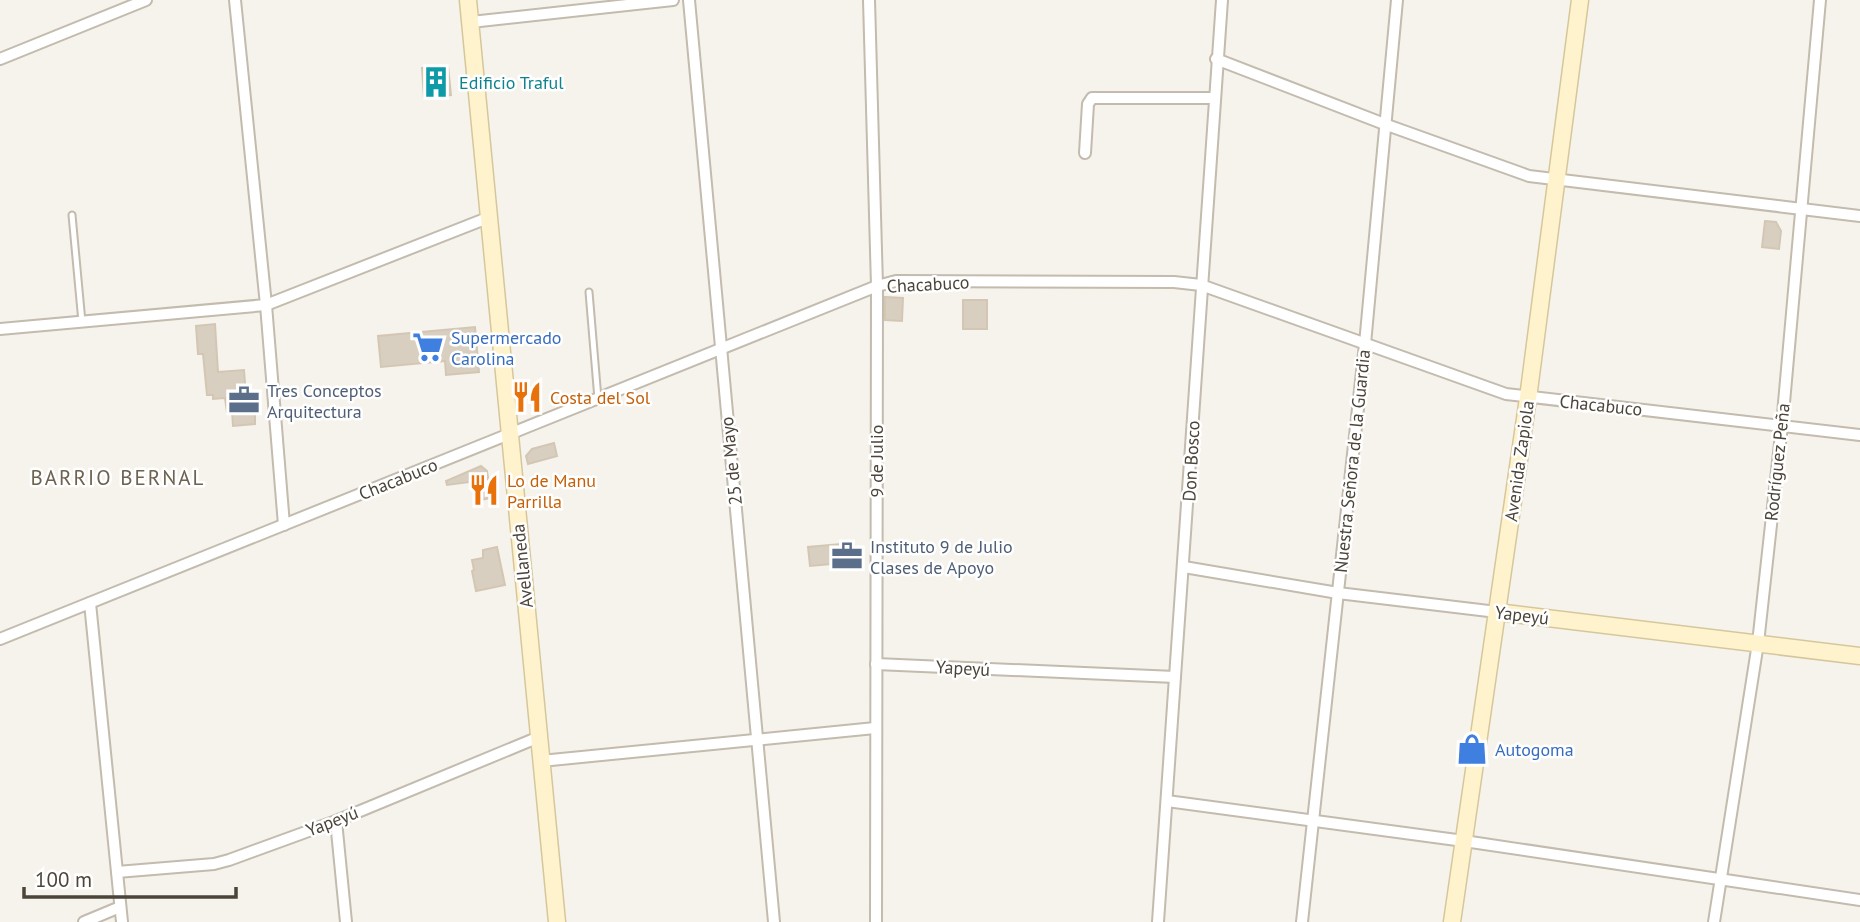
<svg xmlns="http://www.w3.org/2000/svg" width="1860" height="922" font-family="'PT Sans',sans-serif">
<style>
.building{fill:#d8cfc1;stroke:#d3c7b4;stroke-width:2}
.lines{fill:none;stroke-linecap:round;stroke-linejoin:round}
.lane-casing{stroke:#c2bbae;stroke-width:9}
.street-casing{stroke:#c2bbae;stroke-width:14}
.secondary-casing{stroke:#d6c79b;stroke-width:19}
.lane{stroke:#fff;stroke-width:5}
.street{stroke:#fff;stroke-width:10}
.secondary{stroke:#fff3cd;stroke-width:16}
.labels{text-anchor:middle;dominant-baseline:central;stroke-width:5;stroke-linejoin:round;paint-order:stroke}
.culture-label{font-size:18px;fill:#0d838f;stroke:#fff;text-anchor:start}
.street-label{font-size:18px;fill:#4b4439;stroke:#fff}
.shop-label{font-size:18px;fill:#366cbe;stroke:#fff;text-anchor:start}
.service-label{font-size:18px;fill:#4e5e75;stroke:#fff;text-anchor:start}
.food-label{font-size:18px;fill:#c56008;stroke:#fff;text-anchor:start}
.quarter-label{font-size:21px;letter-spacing:2px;fill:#6e6250;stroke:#fff}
</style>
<rect width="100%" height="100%" fill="#f6f3ec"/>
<g class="building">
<path d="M448,66L451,95L424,98L422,68Z"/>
<path d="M1765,221L1776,222L1781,231L1779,249L1762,247Z"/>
<path d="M885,297L903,298L902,321L885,320Z"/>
<rect x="963" y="300" width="24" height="29"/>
<path d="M215,324L218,372L244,370L246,396L251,395L252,413H255V424L233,426L232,411L227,412L225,398L213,399V395H207L203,354H198L196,326Z"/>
<path d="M475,327L479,372L446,375L445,361L381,367L378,336Z"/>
<path d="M554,443L557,456L528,464L526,456L532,449Z"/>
<path d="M481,466L487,471L491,498L480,500L477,481L447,485L446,481Z"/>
<path d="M852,543L854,562L810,566L808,547Z"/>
<path d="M497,547L505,585L476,591L472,571L474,570L472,560L483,558V550Z"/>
</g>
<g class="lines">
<defs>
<g id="lane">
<path d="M72,215L82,322"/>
<path d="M589,292L598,399"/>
</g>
<g id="street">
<path d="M235,0L266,305L284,525"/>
<path d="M689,0L774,922"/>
<path d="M869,0L877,286L876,922"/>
<path d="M471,22L673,0"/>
<path d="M0,59L146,0"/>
<path d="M1216,59L1387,125L1529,176L1860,216"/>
<path d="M1085,153L1088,104L1092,98H1213"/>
<path d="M0,329L266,305L490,217"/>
<path d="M1184,567L1338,593L1497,612"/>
<path d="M90,603L122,922"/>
<path d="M0,639L877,286L896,281L1174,282L1201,285L1506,394L1860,435"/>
<path d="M876,664L1175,677"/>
<path d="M541,761L875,728"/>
<path d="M1167,801L1464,841L1860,900"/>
<path d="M336,821L346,922"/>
<path d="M117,872L214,864L229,860L336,821L539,737"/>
<path d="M84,922L120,907"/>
<path d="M1158,922L1222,0"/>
<path d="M1302,922L1365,344L1397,0"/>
<path d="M1714,922L1758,643L1782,425L1820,0"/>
</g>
<g id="secondary">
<path d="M468,0L557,922"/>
<path d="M1497,612L1860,656"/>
<path d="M1452,922L1528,398L1580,0"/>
</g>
</defs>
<use href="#lane" class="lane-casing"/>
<use href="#street" class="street-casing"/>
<use href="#secondary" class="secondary-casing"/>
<use href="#lane" class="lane"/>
<use href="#street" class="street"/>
<use href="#secondary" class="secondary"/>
</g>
<defs>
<symbol id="building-bare" viewBox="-9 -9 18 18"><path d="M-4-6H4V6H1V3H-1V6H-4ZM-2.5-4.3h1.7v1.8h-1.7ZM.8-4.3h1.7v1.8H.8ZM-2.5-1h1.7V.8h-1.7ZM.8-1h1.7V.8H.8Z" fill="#0f9aa8" stroke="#fff" stroke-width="2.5" paint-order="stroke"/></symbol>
<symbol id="supermarket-bare" viewBox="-9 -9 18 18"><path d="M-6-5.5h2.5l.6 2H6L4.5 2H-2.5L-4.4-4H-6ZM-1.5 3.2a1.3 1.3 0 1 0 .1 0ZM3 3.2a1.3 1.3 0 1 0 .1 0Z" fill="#3f7fe0" stroke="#fff" stroke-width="2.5" paint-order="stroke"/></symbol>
<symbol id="restaurant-bare" viewBox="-9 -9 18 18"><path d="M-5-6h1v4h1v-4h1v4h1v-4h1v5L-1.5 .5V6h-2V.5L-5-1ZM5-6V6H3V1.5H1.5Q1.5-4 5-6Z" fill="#e8710a" stroke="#fff" stroke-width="2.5" paint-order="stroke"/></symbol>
<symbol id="office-bare" viewBox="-9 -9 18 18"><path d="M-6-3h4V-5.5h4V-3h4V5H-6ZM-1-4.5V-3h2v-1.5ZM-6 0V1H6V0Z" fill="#5c6f8a" stroke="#fff" stroke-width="2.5" paint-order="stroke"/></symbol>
<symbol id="shop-bare" viewBox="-9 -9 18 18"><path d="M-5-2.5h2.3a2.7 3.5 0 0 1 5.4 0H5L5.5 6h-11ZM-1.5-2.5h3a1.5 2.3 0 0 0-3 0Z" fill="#3f7fe0" stroke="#fff" stroke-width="2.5" paint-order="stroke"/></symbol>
</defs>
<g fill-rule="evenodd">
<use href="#building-bare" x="414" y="60" width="44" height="44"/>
<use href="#supermarket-bare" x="406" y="325" width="44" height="44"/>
<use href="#restaurant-bare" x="505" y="375" width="44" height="44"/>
<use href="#office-bare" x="222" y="378" width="44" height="44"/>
<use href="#restaurant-bare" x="462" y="468" width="44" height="44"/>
<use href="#office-bare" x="825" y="534" width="44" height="44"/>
<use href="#shop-bare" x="1450" y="727" width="44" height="44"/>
</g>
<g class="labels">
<g class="culture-label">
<text x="459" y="82">Edificio Traful</text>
</g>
<g class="street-label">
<text transform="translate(928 284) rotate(-3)">Chacabuco</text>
<text transform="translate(1601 405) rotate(6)">Chacabuco</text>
<text transform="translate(731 461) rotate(-96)">25 de Mayo</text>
<text transform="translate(876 461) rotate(-90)">9 de Julio</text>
<text transform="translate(1191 461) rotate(-87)">Don Bosco</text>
<text transform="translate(1352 461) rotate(-84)">Nuestra Señora de la Guardia</text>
<text transform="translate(1519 461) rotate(-82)">Avenida Zapiola</text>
<text transform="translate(1777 462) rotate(-84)">Rodríguez Peña</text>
<text transform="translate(398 479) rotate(-22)">Chacabuco</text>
<text transform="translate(522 566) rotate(-96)">Avellaneda</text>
<text transform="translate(1522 615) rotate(7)">Yapeyú</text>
<text transform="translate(963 668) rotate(3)">Yapeyú</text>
<text transform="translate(332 821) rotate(-21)">Yapeyú</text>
</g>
<g class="shop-label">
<text x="451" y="337">Supermercado<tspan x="451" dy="21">Carolina</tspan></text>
<text x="1495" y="749">Autogoma</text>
</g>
<g class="service-label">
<text x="267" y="390">Tres Conceptos<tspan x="267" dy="21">Arquitectura</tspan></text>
<text x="870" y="546">Instituto 9 de Julio<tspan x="870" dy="21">Clases de Apoyo</tspan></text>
</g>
<g class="food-label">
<text x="550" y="397">Costa del Sol</text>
<text x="507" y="480">Lo de Manu<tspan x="507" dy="21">Parrilla</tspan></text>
</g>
<g class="quarter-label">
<text x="118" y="477">BARRIO BERNAL</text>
</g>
</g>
<path d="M24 887v10h212v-10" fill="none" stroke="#4b4439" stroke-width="3.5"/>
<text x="35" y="887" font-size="21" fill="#4b4439" stroke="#ffffff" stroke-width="5" paint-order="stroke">100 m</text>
</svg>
